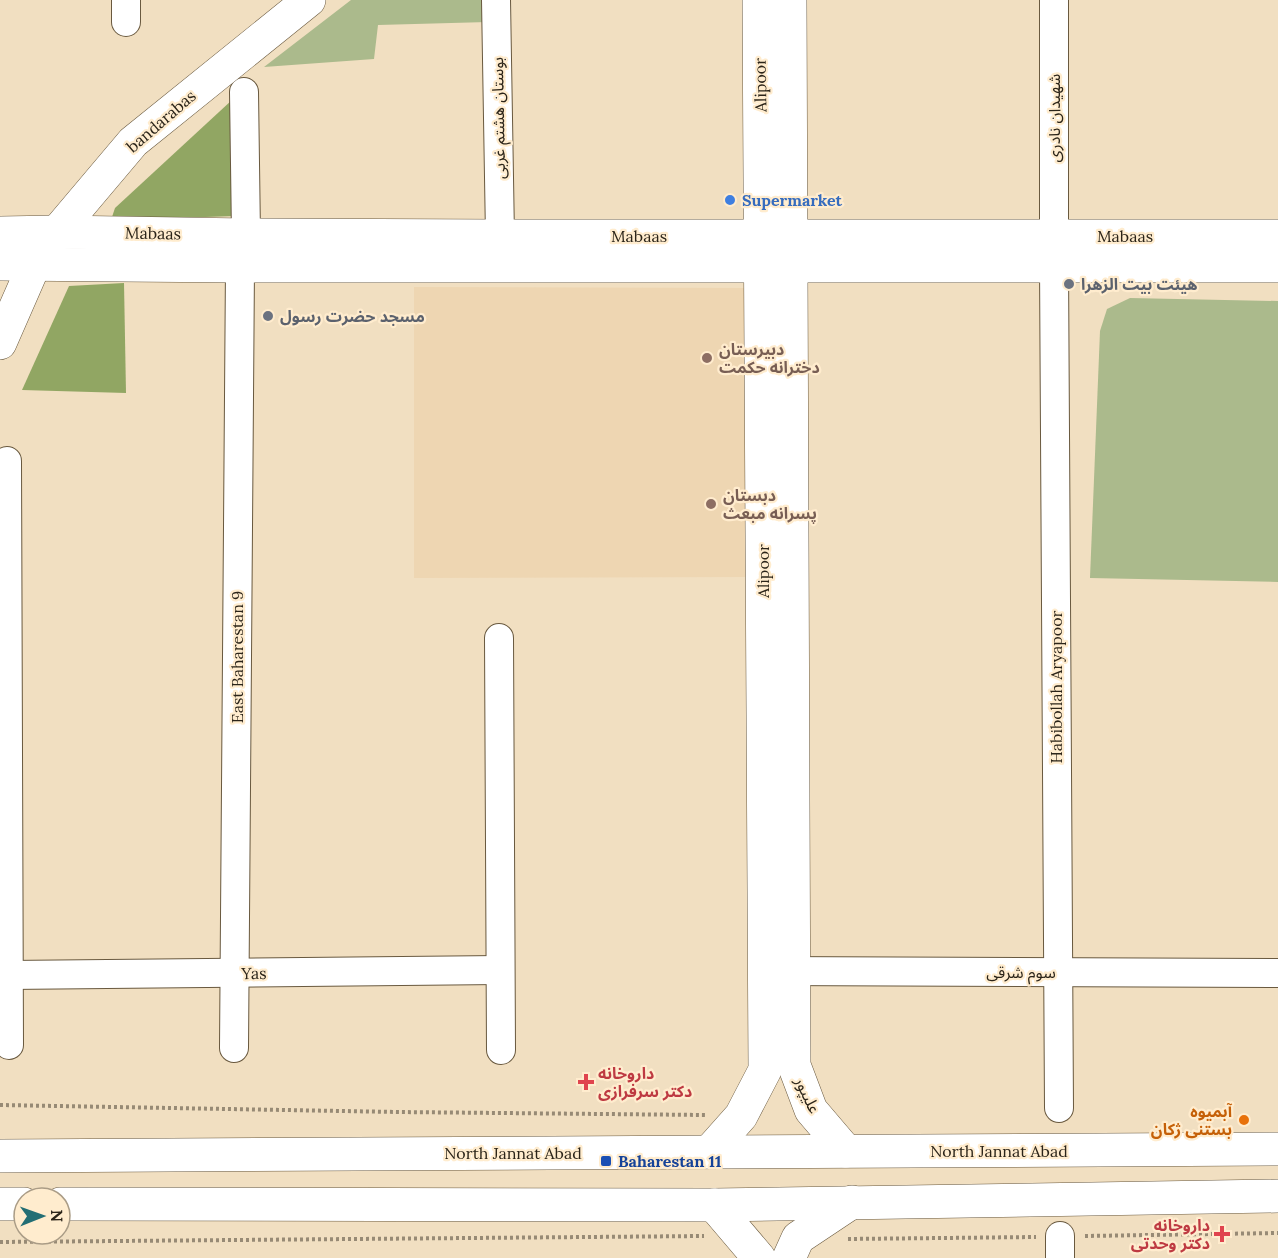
<svg xmlns="http://www.w3.org/2000/svg" width="1278" height="1258" font-family="Lora,'Noto Sans Arabic',serif">
<style>
.built{fill:#eed6b2}
.green{fill:#abba8c}
.forest{fill:#91a663}
.lines{fill:none;stroke-linecap:round;stroke-linejoin:round}
.street-casing{stroke:#69593f;stroke-width:30}
.secondary-casing{stroke:#69593f;stroke-width:34}
.path{stroke:#978a75;stroke-width:4;stroke-dasharray:3 3;stroke-linecap:butt}
.street{stroke:#fff;stroke-width:28}
.secondary{stroke:#fff;stroke-width:33}
.shop-dot{fill:#3f7fe0;stroke:#ffecce;stroke-width:2}
.worship-dot{fill:#6b7280;stroke:#ffecce;stroke-width:2}
.education-dot{fill:#8d6e63;stroke:#ffecce;stroke-width:2}
.health-dot{fill:#e0444e;stroke:#ffecce;stroke-width:2}
.food-dot{fill:#e8710a;stroke:#ffecce;stroke-width:2}
.transit-dot{fill:#1a4fb4;stroke:#ffecce;stroke-width:2}
.labels{text-anchor:middle;dominant-baseline:central;stroke-width:4.5;stroke-linejoin:round;paint-order:stroke}
.street-label{font-size:16px;fill:#2b2419;stroke:#ffecce}
.shop-label{font-size:16px;font-weight:bold;fill:#366cbe;stroke:#ffecce;text-anchor:start}
.worship-label{font-size:16px;font-weight:bold;fill:#5b616d;stroke:#ffecce;text-anchor:start}
.education-label{font-size:16px;font-weight:bold;fill:#785e54;stroke:#ffecce;text-anchor:start}
.health-label{font-size:16px;font-weight:bold;fill:#be3a42;stroke:#ffecce;text-anchor:start}
.food-label{font-size:16px;font-weight:bold;fill:#c56008;stroke:#ffecce;text-anchor:end}
.transit-label{font-size:16px;font-weight:bold;fill:#164399;stroke:#ffecce;text-anchor:start}
</style>
<rect width="100%" height="100%" fill="#f1dfc1"/>
<path class="built" d="M414,287L750,288V577L414,578Z"/>
<g class="green">
<path d="M351,0H487L488,22L378,25L374,59L264,67Z"/>
<path d="M1130,298L1278,301V582L1090,578L1100,331L1107,309Z"/>
</g>
<g class="forest">
<path d="M232,100L237,216L111,220L115,208Z"/>
<path d="M124,283L126,393L22,390L69,286Z"/>
</g>
<g class="lines">
<defs>
<g id="street">
<path d="M496,0L500,236"/>
<path d="M126,22V0"/>
<path d="M1054,236V0"/>
<path d="M1054,265L1059,1108"/>
<path d="M7,461L9,1045"/>
<path d="M499,638L501,1050"/>
<path d="M773,971L1278,973"/>
<path d="M8,975L500,970"/>
<path d="M234,1048L240,266L246,235L244,92"/>
<path d="M1060,1236V1258"/>
</g>
<g id="secondary">
<path d="M790,0L794,1065L811,1110L846,1151"/>
<path d="M0,233L57,232L246,235L500,236H1278"/>
<path d="M0,264L240,266H1278"/>
<path d="M0,343L35,263L57,232L133,142L309,0"/>
<path d="M709,1152L741,1116L765,1070L759,0"/>
<path d="M0,1156L1278,1149"/>
<path d="M0,1204H24"/>
<path d="M60,1204L714,1205L1278,1196"/>
<path d="M714,1205L759,1258"/>
<path d="M789,1258L798,1238L852,1202"/>
</g>
</defs>
<use href="#street" class="street-casing"/>
<use href="#secondary" class="secondary-casing"/>
<g class="path">
<path d="M0,1105L398,1112L705,1115"/>
<path d="M1085,1236L1278,1233"/>
<path d="M848,1239L1036,1237"/>
<path d="M0,1242L704,1236"/>
</g>
<use href="#street" class="street"/>
<use href="#secondary" class="secondary"/>
</g>
<circle class="shop-dot" cx="730" cy="200" r="6"/>
<g class="worship-dot">
<circle cx="1069" cy="284" r="6"/>
<circle cx="268" cy="316" r="6"/>
</g>
<g class="education-dot">
<circle cx="707" cy="358" r="6"/>
<circle cx="711" cy="504" r="6"/>
</g>
<g class="health-dot">
<path d="M583 1073h6v6h6v6h-6v6h-6v-6h-6v-6h6z"/>
<path d="M1219 1225h6v6h6v6h-6v6h-6v-6h-6v-6h6z"/>
</g>
<circle class="food-dot" cx="1244" cy="1120" r="6"/>
<rect class="transit-dot" x="600" y="1155" width="12" height="12" rx="3"/>
<g class="labels">
<g class="street-label">
<text transform="translate(760 85) rotate(-91)">Alipoor</text>
<text transform="translate(498 118) rotate(-91)">بوستان هشتم غربی</text>
<text transform="translate(1054 118) rotate(-90)">شهیدان نادری</text>
<text transform="translate(161 121) rotate(-41)">bandarabas</text>
<text transform="translate(153 233) rotate(1)">Mabaas</text>
<text x="639" y="236">Mabaas</text>
<text x="1125" y="236">Mabaas</text>
<text transform="translate(763 571) rotate(-90)">Alipoor</text>
<text transform="translate(237 657) rotate(-90)">East Baharestan 9</text>
<text transform="translate(1056 687) rotate(-90)">Habibollah Aryapoor</text>
<text x="1021" y="972">سوم شرقی</text>
<text transform="translate(254 973) rotate(-1)">Yas</text>
<text transform="translate(808 1095) rotate(65)">علیپور</text>
<text x="999" y="1151">North Jannat Abad</text>
<text x="513" y="1153">North Jannat Abad</text>
</g>
<g class="shop-label">
<text x="742" y="200">Supermarket</text>
</g>
<g class="worship-label">
<text x="1081" y="284">هیئت بیت الزهرا</text>
<text x="280" y="316">مسجد حضرت رسول</text>
</g>
<g class="education-label">
<text x="719" y="349">دبیرستان<tspan x="719" dy="18">دخترانه حکمت</tspan></text>
<text x="723" y="495">دبستان<tspan x="723" dy="18">پسرانه مبعث</tspan></text>
</g>
<g class="health-label">
<text x="598" y="1073">داروخانه<tspan x="598" dy="18">دکتر سرفرازی</tspan></text>
<text x="1210" y="1225" text-anchor="end">داروخانه<tspan x="1210" dy="18">دکتر وحدتی</tspan></text>
</g>
<g class="food-label">
<text x="1232" y="1111">آبمیوه<tspan x="1232" dy="18">بستنی ژکان</tspan></text>
</g>
<g class="transit-label">
<text x="618" y="1161">Baharestan 11</text>
</g>
</g>
<g transform="translate(42 1216) rotate(89)"><circle r="28" fill="#ffecce" stroke="#aa9c86" stroke-width="1.5"/>
<path d="M0-4.5L10 22L0 15L-10 22Z" fill="#236e74"/>
<text y="-9" font-size="16" font-weight="bold" text-anchor="middle" fill="#2b2419">N</text>
</g>
</svg>
